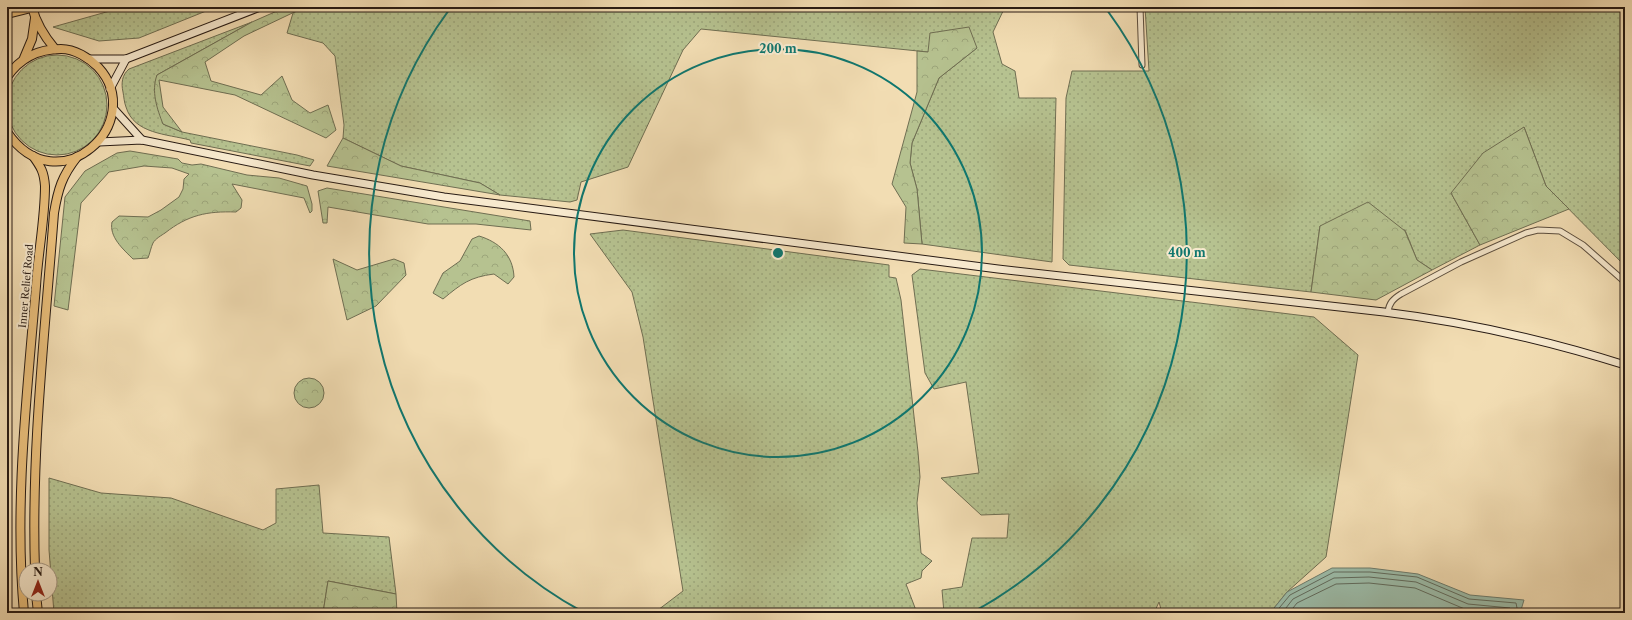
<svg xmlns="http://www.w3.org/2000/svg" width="1632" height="620" font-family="'Libre Caslon Text',serif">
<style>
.grass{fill:url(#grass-dots);stroke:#6f6e52}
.forest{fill:url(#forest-crowns);stroke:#6f6e52}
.water{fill:#9cbca9;stroke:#6e7c6d}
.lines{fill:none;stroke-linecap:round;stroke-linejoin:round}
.shore{stroke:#626c5e;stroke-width:1}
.street-casing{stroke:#5a4c3c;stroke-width:7}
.secondary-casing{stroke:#281b14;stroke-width:9}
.primary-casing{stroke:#281b14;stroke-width:10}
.highway-casing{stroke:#281b14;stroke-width:12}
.street{stroke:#f7e9ce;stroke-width:5}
.secondary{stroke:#f7e9ce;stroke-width:7}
.primary{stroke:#e9be7a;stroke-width:8}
.highway{stroke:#e9be7a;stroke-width:10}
.ring{fill:none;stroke:#0f766e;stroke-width:2}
.labels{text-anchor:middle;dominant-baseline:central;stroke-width:4;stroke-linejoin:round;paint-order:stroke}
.street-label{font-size:10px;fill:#281b14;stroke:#f7e9ce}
.centre{fill:#0f766e;stroke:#f7e9ce;stroke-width:2}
.ring-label{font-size:12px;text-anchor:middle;font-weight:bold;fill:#0f766e;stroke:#f7e9ce;stroke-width:4;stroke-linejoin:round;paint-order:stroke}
</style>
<defs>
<pattern id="grass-dots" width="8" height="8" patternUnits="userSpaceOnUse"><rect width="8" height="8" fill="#b6c290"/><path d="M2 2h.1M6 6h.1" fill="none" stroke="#9ca67b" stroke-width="1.8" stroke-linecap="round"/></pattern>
<pattern id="forest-crowns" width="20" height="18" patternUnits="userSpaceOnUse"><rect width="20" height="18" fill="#b6c290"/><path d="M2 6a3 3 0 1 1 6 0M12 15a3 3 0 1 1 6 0" fill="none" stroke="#9ca67b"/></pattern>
</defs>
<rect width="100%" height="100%" fill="#f2ddb3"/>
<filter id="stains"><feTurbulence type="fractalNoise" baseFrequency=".005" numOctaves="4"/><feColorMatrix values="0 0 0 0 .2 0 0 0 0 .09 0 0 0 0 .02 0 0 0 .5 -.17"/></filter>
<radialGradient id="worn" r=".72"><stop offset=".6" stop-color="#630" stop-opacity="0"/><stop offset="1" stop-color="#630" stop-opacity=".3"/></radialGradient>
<g class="grass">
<path d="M124,7H216L139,38L99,41L53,27Z"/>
<path d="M305,7H1005L993,32L1002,64L1015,71L1019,98H1056L1052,262L922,244L917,189L910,163L912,143L939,78L977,48L928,52L701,29L683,50L628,167L581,182L577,200L570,202L500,195L480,183L401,166L343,138L344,125L335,56L323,43L287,33L293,13Z"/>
<path d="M1145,7H1625V266L1546,186L1524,127L1451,193L1480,245L1432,270L1417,260L1405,230L1320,226L1311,292L1069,265L1063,259L1066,98L1072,71H1149Z"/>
<path d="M252,22L157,75L163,124L182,132L297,155L314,160L310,166L191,143L190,140C167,134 134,134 126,107C124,102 124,97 123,92C121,83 122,75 129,69Z"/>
<circle cx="57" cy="105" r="50"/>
<path d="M623,230L889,265V277L896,278L901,300L918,452L920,477L917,503L921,553L932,561L922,571L921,578L906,584L917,613H654L683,591L643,337L632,292L590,234Z"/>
<path d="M920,269L1314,317L1358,355L1326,557L1287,592L1270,613H1162L1159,602L1154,613H944L942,590L962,587L972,538H1007L1009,514L981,515L941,478L979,473L966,382L934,389L925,373L912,275Z"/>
<path d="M49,478L101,493L171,498L263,530L276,523V489L319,485L323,533L389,537L396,594L328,581L323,613H54L49,550Z"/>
</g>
<g class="forest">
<path d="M286,7H305L244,36L205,62L211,81L261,95L282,76L292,100L310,113L328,105L336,130L326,138L235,95L159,80L163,107L182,132L163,124C157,109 151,91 157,75L252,22Z"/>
<path d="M969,27L977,48L939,78L912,143L910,163L917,189L922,244L904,243L906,207L892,184L917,92V51L928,52L930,33Z"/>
<path d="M1524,127L1546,186L1569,209L1480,245L1451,193L1483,153Z"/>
<path d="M343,138L401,166L480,183L500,195L327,166Z"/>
<path d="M130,151L178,159L182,163L192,165L201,164L247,175L279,178L307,186L312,204V211L310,213L304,198L232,184L242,200L241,208L236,212C207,211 188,215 165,233C162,235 155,239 153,243C151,247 150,253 148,258L133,259C123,249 109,237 112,222L119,216L148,217L161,210L179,197L183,189L184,179L189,174L172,168L144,166L109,172L81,203L68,310L54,306L65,197L85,171L117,153Z"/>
<path d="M327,188L530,221L531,230L476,224H428L328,207L327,223H323L318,191Z"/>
<path d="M1368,202L1405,231L1417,260L1432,270L1376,300L1311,292L1320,226Z"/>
<path d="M479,236C499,242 513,255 514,277L508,284L494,274C470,277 461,284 443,299L433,293L443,273L460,261L472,239Z"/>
<path d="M333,259L357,270L394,259L404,263L406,275L376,306L347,320Z"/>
<circle cx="309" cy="393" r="15"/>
<path d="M328,581L396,594L397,613H323Z"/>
</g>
<path class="water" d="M1332,568H1370L1418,574L1470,595L1524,600L1521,610L1527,613H1270L1287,592Z"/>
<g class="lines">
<g class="shore">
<path d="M1275,613L1290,595L1334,572H1370L1417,577L1469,599L1516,603L1518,613"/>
<path d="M1282,613L1293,599L1334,578L1369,577L1416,582L1468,604L1510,608L1513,613"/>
<path d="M1289,613L1297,603L1336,584L1369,583L1415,588L1467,610L1503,613"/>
</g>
<defs>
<g id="street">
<path d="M1140,7L1142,65"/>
<path d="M1388,312C1389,303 1393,299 1401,294L1461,262L1526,233L1538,230L1560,231L1583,245L1625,282"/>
</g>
<g id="secondary">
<path d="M88,59H126L260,7"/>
<path d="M110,89L126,59"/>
<path d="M113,108L142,140"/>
<path d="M99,142L142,140L313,175L444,197L998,269L1384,312C1466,322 1546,340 1625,365"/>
</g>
<g id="primary">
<path d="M32,7C36,23 44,36 55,49"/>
<path d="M24,58L32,39L35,18"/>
<path d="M7,77C20,58 38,49 61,49C75,49 89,58 98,67C149,122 58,207 7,132"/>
<path d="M35,570C31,451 45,332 54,213C58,189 62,176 77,157"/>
<path d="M36,594L38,613"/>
<path d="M24,613C14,504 27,395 36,286C38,253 45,219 45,186C44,172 41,167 33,156"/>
</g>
<path id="highway" d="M7,13L31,7"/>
</defs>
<use href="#street" class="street-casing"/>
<use href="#secondary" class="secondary-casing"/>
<use href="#primary" class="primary-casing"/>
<use href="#highway" class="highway-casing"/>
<use href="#street" class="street"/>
<use href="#secondary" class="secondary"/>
<use href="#primary" class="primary"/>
<use href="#highway" class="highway"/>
</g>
<g class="ring">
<circle cx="778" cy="253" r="204"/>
<path d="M583 612A409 409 0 0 1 449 10M1107 10A409 409 0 0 1 973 612"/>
</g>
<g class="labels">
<g class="street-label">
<text transform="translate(26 286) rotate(-85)">Inner Relief Road</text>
</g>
</g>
<circle cx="778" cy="253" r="6" class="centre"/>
<g class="ring-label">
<text x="778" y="53">200 m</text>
<text x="1187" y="257">400 m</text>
</g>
<rect width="1632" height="620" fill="none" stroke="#f2ddb3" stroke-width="24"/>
<rect x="8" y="8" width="1616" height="604" fill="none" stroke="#281b14" stroke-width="2"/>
<rect x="12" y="12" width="1608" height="596" fill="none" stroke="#281b14"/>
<g transform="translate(38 582)"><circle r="19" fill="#f7e9ce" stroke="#a49784"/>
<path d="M0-3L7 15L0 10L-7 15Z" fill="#8f2418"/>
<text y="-6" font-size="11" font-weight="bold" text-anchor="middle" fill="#281b14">N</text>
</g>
<rect width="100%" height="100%" filter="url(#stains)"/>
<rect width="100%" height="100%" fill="url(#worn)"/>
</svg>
